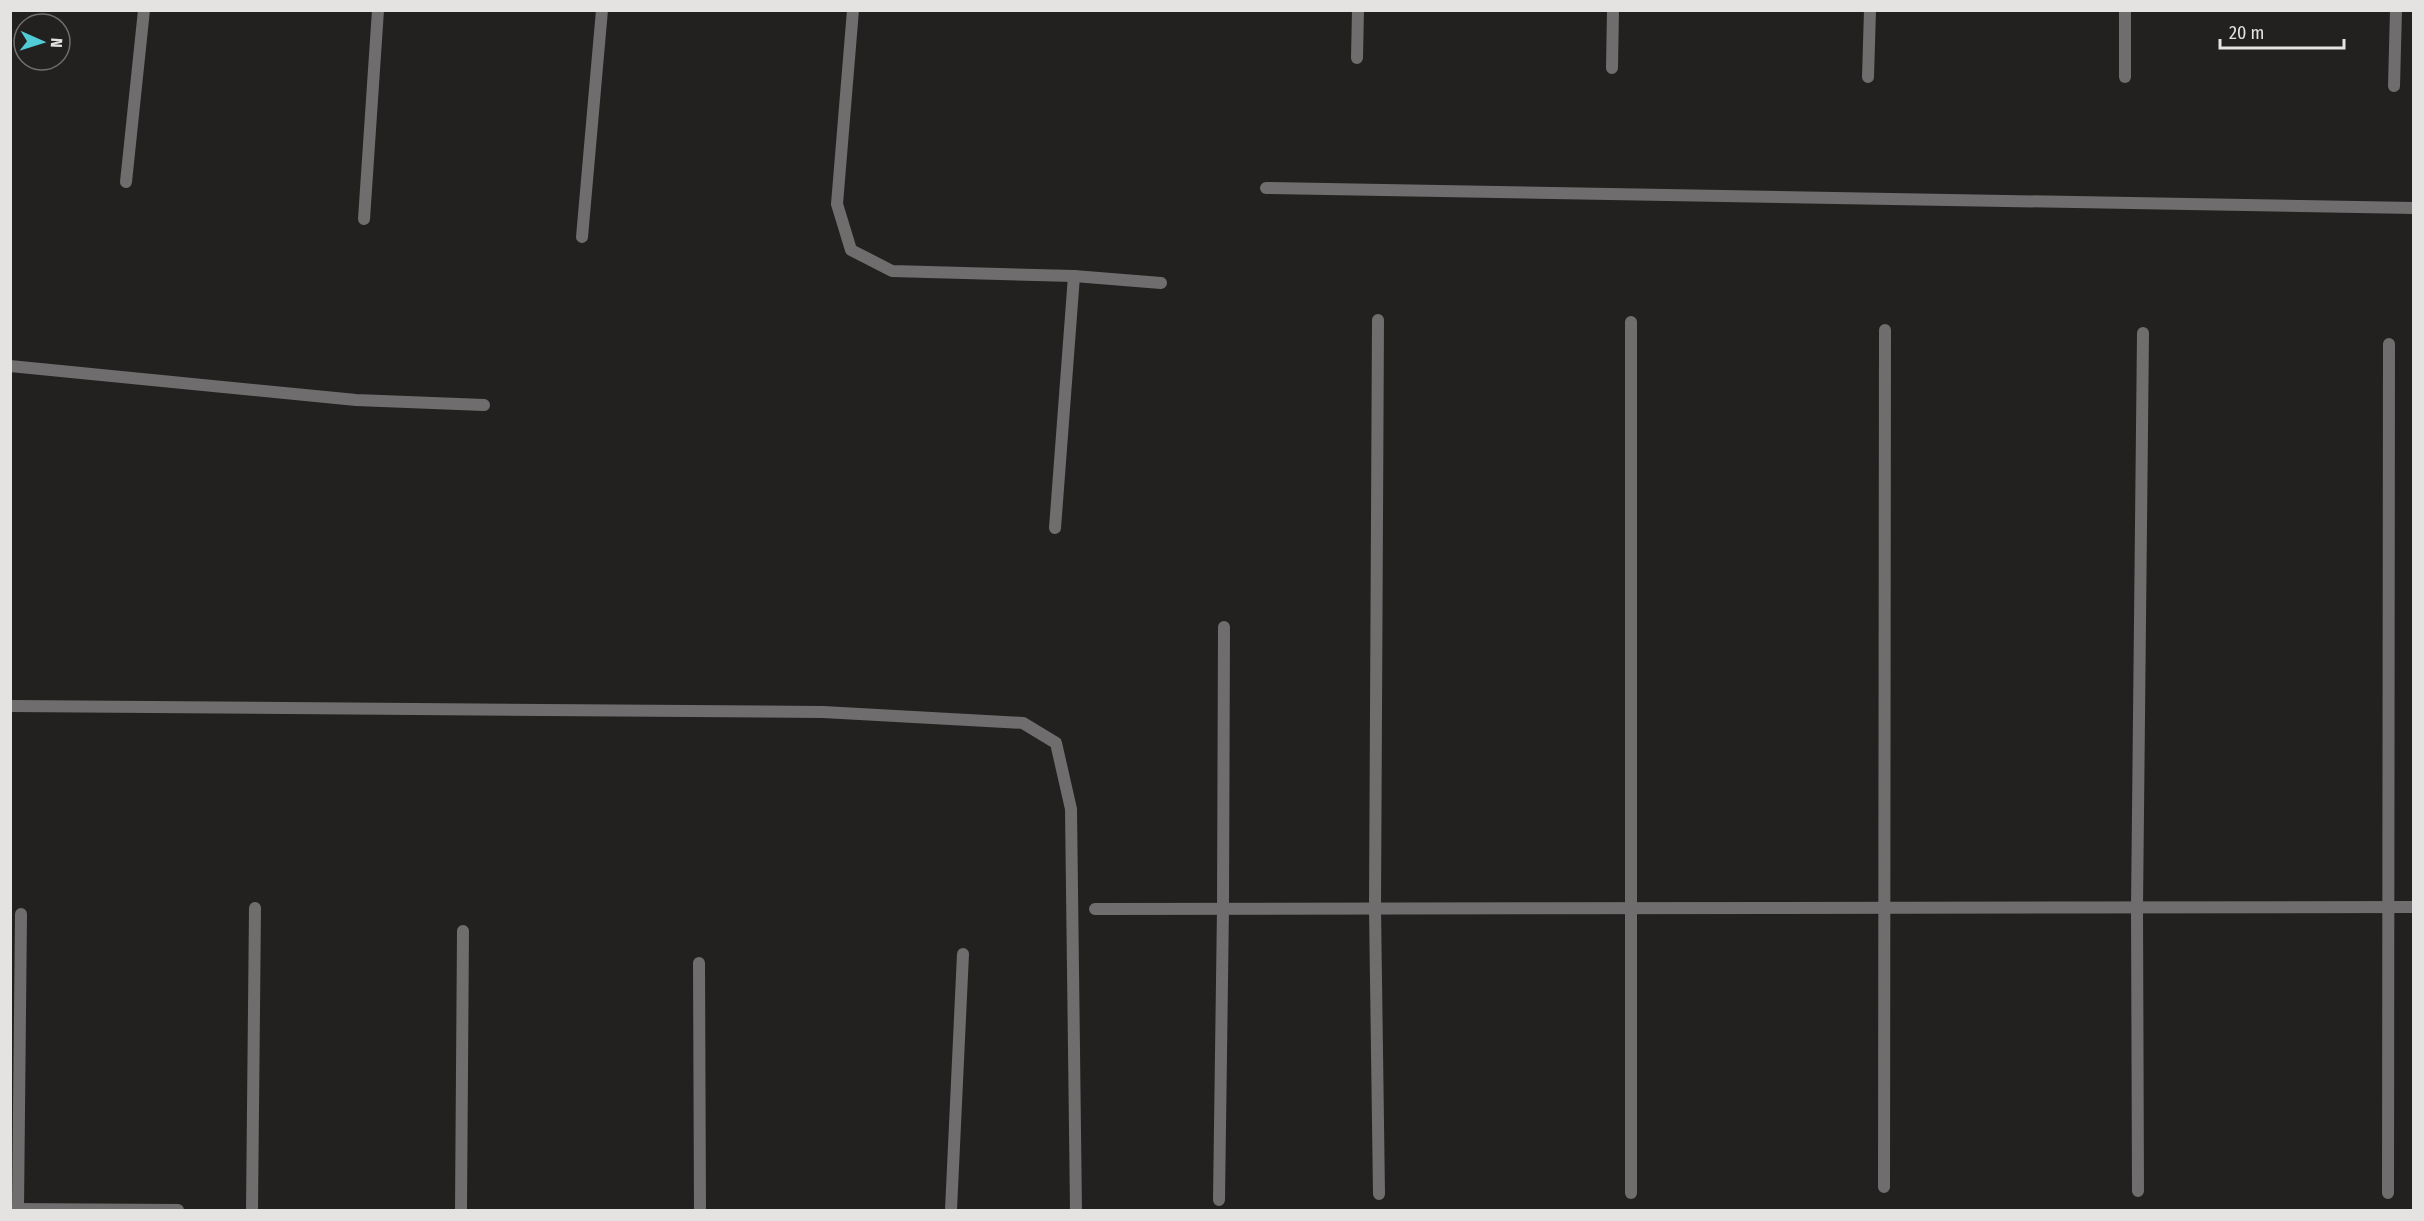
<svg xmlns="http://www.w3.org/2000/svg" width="2424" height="1221" font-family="'Fira Sans Condensed',sans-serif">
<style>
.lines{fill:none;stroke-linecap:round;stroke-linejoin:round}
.lane{stroke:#6f6d6d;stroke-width:12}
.street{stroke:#6f6d6d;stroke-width:12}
</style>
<rect width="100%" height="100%" fill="#232120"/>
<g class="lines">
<path class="lane" d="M1223,908L1224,627"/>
<g class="street">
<path d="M853,10L837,204L851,250L892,271L1074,276L1161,283"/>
<path d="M1357,58L1358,10"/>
<path d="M1612,68L1613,10"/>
<path d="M1868,77L1870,10"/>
<path d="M2125,77V10"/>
<path d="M2394,86L2396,10"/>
<path d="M126,182L144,10"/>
<path d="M1266,188L2414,208"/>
<path d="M364,219L378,10"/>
<path d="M582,237L602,10"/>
<path d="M1378,320L1375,908L1379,1194"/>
<path d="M10,366L356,400L484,405"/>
<path d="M1055,528L1074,276"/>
<path d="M10,706L823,712L1023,723L1056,743L1071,809L1076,1210"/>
<path d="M1095,909L2414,907"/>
<path d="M699,963L700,1210"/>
<path d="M1884,1187L1885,330"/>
<path d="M2138,1191L2137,908L2143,333"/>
<path d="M1631,1193V322"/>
<path d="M2388,1193L2389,344"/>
<path d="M1219,1200L1223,908"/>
<path d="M11,1209L178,1210"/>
<path d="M18,1209L21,914"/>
<path d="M252,1210L255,908"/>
<path d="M461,1210L463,931"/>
<path d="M951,1210L963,954"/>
</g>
</g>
<rect width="2424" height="1221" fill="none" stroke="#e5e3e2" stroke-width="24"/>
<g transform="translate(42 42) rotate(93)"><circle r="28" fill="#232120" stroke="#716f6e" stroke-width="1.5"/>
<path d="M0-4.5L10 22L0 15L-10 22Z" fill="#51ccd4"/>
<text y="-9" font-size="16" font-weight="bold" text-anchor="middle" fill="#e5e3e2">N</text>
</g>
<path d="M2220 39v9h124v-9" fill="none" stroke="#e5e3e2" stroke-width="3"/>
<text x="2229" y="39" font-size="18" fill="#e5e3e2" stroke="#232120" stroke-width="4.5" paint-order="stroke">20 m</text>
</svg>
